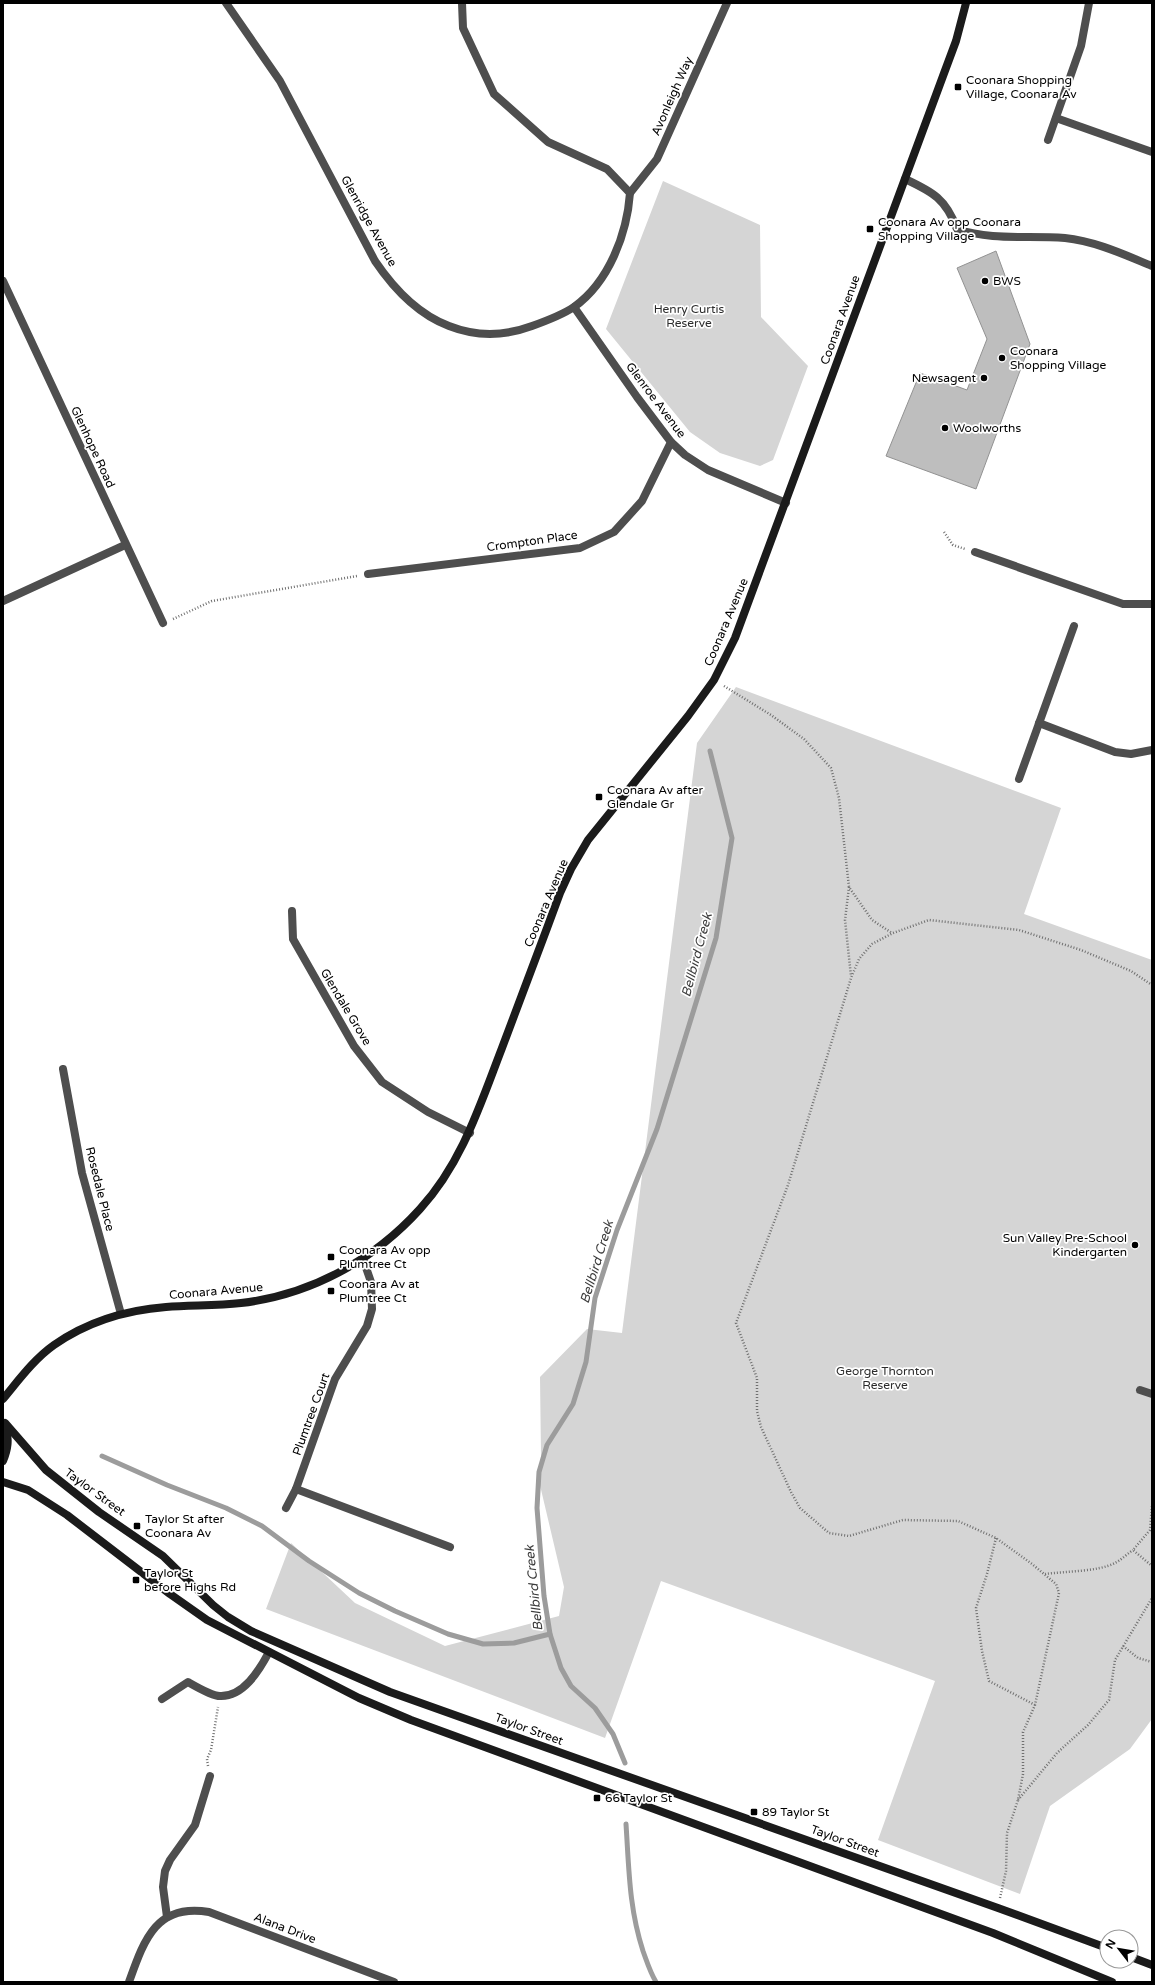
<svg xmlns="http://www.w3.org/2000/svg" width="1155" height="1985" font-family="'Varela Round',sans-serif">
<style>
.green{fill:#d5d5d5}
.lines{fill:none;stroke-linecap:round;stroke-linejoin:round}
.stream{stroke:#9c9c9c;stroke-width:5}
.building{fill:#bebebe;stroke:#929292}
.path{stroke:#707070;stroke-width:2.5;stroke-dasharray:1 2;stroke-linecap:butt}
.lane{stroke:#4e4e4e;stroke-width:8}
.street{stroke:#4e4e4e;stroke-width:8}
.secondary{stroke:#1b1b1b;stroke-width:8}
.poi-dot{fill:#000;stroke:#fff;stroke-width:1.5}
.labels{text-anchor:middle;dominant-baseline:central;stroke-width:3.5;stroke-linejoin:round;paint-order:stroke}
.poi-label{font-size:12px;fill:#000;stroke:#fff;text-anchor:start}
.street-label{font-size:12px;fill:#000;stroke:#fff}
.park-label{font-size:12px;fill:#2c2c2c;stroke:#fff}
.water-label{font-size:13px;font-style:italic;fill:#3d3d3d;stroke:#fff}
</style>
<rect width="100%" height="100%" fill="#fff"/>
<g class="green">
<path d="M663,181L760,225L761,317L808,366L773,460L760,466L720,453L690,432L606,329Z"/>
<path d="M736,687L1061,808L1024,914L1152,960V1719L1130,1749L1050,1806L1020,1894L878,1840L935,1681L661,1581L605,1738L266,1609L291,1543L355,1603L445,1646L559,1616L564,1587L539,1481L541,1456L540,1377L587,1329L622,1333L697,743Z"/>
</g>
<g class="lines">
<g class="stream">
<path d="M102,1456L167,1485L226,1508L262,1526L309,1561L359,1593L395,1611L448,1634L483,1644L514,1643L550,1634"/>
<path d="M625,1763L613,1734L595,1708L571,1686L561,1668L550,1634L544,1596L537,1508L539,1472L547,1445L573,1404L586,1362L595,1298L617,1230L657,1129L716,938L732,838L710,751"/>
<path d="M626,1824C629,1869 629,1908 643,1951C647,1962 650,1972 656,1982"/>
</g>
</g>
<path class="building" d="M996,251L1030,344L976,489L886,456L920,373L967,390L987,339L957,268Z"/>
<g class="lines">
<g class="path">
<path d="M944,532L953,545L965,549"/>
<path d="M173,619L212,601L357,576"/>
<path d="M724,686L771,715L804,739L831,768L839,798L849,887L872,920L892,933"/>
<path d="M849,887L845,920L851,976"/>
<path d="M1152,1506L1150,1530L1133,1550L1152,1566"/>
<path d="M996,1538L987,1574L976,1608L982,1651L989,1681L1035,1705"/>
<path d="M1045,1574C1066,1571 1097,1572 1115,1563C1121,1560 1127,1554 1133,1550"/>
<path d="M1123,1646L1138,1658L1152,1662"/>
<path d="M208,1766L207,1759L211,1750L218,1707"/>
<path d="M1018,1800L1057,1753L1088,1725L1109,1700L1115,1660L1152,1598"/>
<path d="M1000,1898L1006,1871L1007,1833L1018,1800L1023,1774V1732L1035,1705L1059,1593L1056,1584L1032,1564L996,1538L958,1521L903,1520L849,1536L829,1533L800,1508L791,1492L761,1427L757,1411V1378L736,1323L788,1185L851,978L859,959L872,944L893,933L929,920L1019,930L1081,950L1131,971L1152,985"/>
</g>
<g class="lane">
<path d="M905,179C933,192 946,199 957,229C993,241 1028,235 1065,238C1095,241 1125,255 1152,266"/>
<path d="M975,552L1123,604H1152"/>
<path d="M1140,1390L1152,1394"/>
<path d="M162,1699L188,1682C195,1686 212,1696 220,1696C243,1697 259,1671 269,1652"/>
</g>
<g class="street">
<path d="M226,3L280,81L375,261C394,289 417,314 449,326C477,337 505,336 532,326C546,321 562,315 574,307C609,282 627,234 630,193L607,169L548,142L494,94L463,28L462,3"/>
<path d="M1056,118L1152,152"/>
<path d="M1048,140L1081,46L1089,3"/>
<path d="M630,193L657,159L727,3"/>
<path d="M3,281L163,623"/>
<path d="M574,307L637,397L671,442L685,455L708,470L786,503"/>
<path d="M368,574L580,548L614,532L642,501L671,442"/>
<path d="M3,601L125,545"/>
<path d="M1039,723L1115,752L1131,754L1152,750"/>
<path d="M1019,779L1074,626"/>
<path d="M292,911L293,939L354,1046L382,1082L428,1112L470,1133"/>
<path d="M63,1069L82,1173L121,1314"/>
<path d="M296,1489L450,1547"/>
<path d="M286,1508L296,1489L335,1379L367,1326L372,1309L371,1282L363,1259"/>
<path d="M167,1917L163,1887L165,1871L170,1860L195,1825L210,1776"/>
<path d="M129,1982C144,1940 156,1903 209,1912L394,1982"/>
</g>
<g class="secondary">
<path d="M3,1399C18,1381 34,1359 54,1345C87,1322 127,1310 166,1307C191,1305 216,1306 241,1303C310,1295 373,1261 420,1209C462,1163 480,1105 502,1048C521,997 541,945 560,893L571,869L588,840L688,716L714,680L735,638L943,76L956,41L966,3"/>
<path d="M5,1423L46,1470L99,1512L163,1556L213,1605L228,1617L251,1631L390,1692L998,1908L1107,1948"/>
<path d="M3,1461C8,1449 9,1440 6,1427"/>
<path d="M3,1482L28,1490L67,1515L170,1594L207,1620L359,1698L411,1720L993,1933L1112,1982"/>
<path d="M1131,1957L1152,1965"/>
</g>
</g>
<g class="poi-dot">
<rect x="954" y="83" width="8" height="8" rx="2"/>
<rect x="866" y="225" width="8" height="8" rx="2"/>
<circle cx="985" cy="281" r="4"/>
<circle cx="1002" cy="358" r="4"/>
<circle cx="984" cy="378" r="4"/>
<circle cx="945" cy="428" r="4"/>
<rect x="595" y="793" width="8" height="8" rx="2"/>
<circle cx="1135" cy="1245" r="4"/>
<rect x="327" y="1253" width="8" height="8" rx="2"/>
<rect x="327" y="1287" width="8" height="8" rx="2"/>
<rect x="133" y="1522" width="8" height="8" rx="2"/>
<rect x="132" y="1576" width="8" height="8" rx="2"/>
<rect x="593" y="1794" width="8" height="8" rx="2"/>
<rect x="750" y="1808" width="8" height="8" rx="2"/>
</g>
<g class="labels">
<g class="poi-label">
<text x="966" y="80">Coonara Shopping<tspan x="966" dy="14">Village, Coonara Av</tspan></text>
<text x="878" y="222">Coonara Av opp Coonara<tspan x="878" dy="14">Shopping Village</tspan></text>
<text x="993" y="281">BWS</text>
<text x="1010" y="351">Coonara<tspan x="1010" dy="14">Shopping Village</tspan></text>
<text x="976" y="378" text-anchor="end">Newsagent</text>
<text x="953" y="428">Woolworths</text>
<text x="607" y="790">Coonara Av after<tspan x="607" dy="14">Glendale Gr</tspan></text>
<text x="1127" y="1238" text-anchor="end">Sun Valley Pre-School<tspan x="1127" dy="14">Kindergarten</tspan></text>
<text x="339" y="1250">Coonara Av opp<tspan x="339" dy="14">Plumtree Ct</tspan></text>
<text x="339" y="1284">Coonara Av at<tspan x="339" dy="14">Plumtree Ct</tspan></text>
<text x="145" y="1519">Taylor St after<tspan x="145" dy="14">Coonara Av</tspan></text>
<text x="144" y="1573">Taylor St<tspan x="144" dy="14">before Highs Rd</tspan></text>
<text x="605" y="1798">66 Taylor St</text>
<text x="762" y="1812">89 Taylor St</text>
</g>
<g class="street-label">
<text transform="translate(672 96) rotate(-66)">Avonleigh Way</text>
<text transform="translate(369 221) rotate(61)">Glenridge Avenue</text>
<text transform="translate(840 320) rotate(-70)">Coonara Avenue</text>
<text transform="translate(656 400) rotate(53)">Glenroe Avenue</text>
<text transform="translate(93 447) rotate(65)">Glenhope Road</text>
<text transform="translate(532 541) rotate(-8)">Crompton Place</text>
<text transform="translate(726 622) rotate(-67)">Coonara Avenue</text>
<text transform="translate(546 903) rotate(-67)">Coonara Avenue</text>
<text transform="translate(346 1007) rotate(59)">Glendale Grove</text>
<text transform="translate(100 1189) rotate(76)">Rosedale Place</text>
<text transform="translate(216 1291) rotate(-5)">Coonara Avenue</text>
<text transform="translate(311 1414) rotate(-70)">Plumtree Court</text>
<text transform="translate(95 1492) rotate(36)">Taylor Street</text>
<text transform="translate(529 1729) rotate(20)">Taylor Street</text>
<text transform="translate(845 1841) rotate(20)">Taylor Street</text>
<text transform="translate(285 1928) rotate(21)">Alana Drive</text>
</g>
<g class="park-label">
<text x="689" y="309">Henry Curtis<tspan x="689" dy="14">Reserve</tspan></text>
<text x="885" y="1371">George Thornton<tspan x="885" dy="14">Reserve</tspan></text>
</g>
<g class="water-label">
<text transform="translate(697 955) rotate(-75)">Bellbird Creek</text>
<text transform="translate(597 1262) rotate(-73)">Bellbird Creek</text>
<text transform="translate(534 1588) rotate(-96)">Bellbird Creek</text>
</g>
</g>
<rect width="1155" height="1985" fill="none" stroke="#000000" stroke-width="8"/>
<g transform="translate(1119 1949) rotate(301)"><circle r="19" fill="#ffffff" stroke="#999999"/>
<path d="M0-3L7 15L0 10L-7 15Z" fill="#000000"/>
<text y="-6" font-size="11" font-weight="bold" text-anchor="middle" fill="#000000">N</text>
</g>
</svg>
